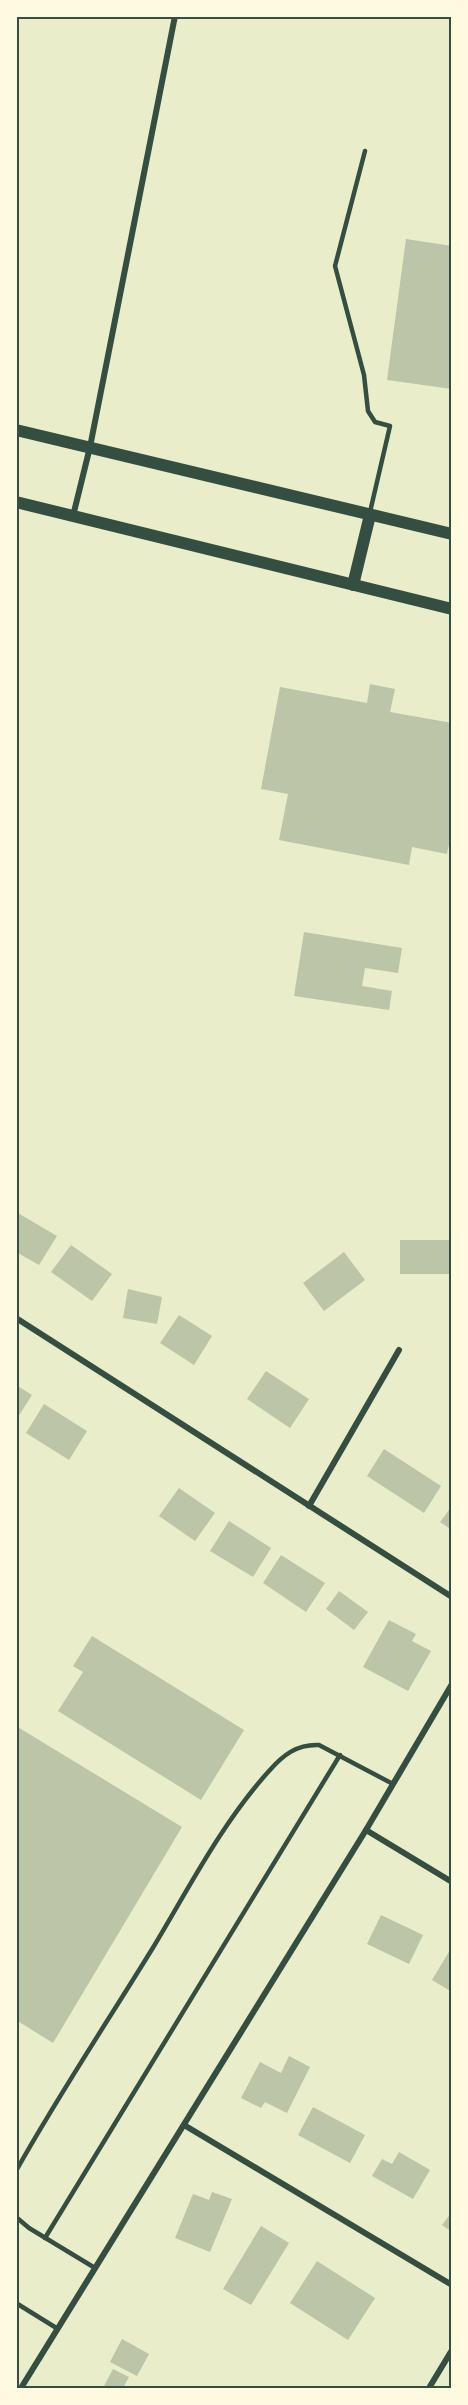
<svg xmlns="http://www.w3.org/2000/svg" width="468" height="2405" font-family="Overpass,sans-serif">
<style>
.building{fill:#bcc5a7}
.lines{fill:none;stroke-linecap:round;stroke-linejoin:round}
.service{stroke:#344e41;stroke-width:4.5}
.minor{stroke:#344e41;stroke-width:6}
.secondary{stroke:#344e41;stroke-width:12}
.neatline{fill:none;stroke:#344e41;stroke-width:2}
</style>
<rect width="100%" height="100%" fill="#e9edc9"/>
<g class="building">
<path d="M406,239L452,246V389L387,380Z"/>
<path d="M370,684L395,689L390,712L452,723V830L447,854L412,847L409,865L279,840L288,794L261,789L280,687L367,703Z"/>
<path d="M304,932L402,948L398,973L365,968L362,986L392,991L389,1010L294,996Z"/>
<path d="M16,1212L57,1236L39,1265L16,1252Z"/>
<rect x="400" y="1240" width="50" height="34"/>
<path d="M71,1245L112,1274L92,1301L51,1272Z"/>
<path d="M344,1252L365,1280L324,1311L303,1283Z"/>
<path d="M128,1289L162,1297L157,1324L123,1318Z"/>
<path d="M179,1315L212,1336L194,1365L160,1343Z"/>
<path d="M266,1371L309,1399L290,1428L247,1399Z"/>
<path d="M16,1385L32,1395L16,1420Z"/>
<path d="M44,1404L87,1431L69,1460L26,1433Z"/>
<path d="M384,1449L441,1486L424,1513L367,1476Z"/>
<path d="M179,1488L215,1513L195,1541L159,1516Z"/>
<path d="M452,1506V1530L440,1522Z"/>
<path d="M229,1521L271,1548L253,1577L210,1551Z"/>
<path d="M281,1555L325,1583L306,1612L263,1583Z"/>
<path d="M339,1591L368,1612L354,1630L326,1609Z"/>
<path d="M389,1620L416,1634L412,1641L431,1651L408,1691L363,1667Z"/>
<path d="M92,1636L244,1730L201,1800L58,1711L83,1672L73,1666Z"/>
<path d="M16,1726L182,1827L53,2043L16,2020Z"/>
<path d="M381,1915L423,1935L409,1964L367,1944Z"/>
<path d="M450,1950L452,1951V1992L432,1980Z"/>
<path d="M289,2056L310,2067L287,2113L265,2102L261,2108L241,2098L260,2062L281,2073Z"/>
<path d="M313,2107L365,2135L350,2163L298,2135Z"/>
<path d="M399,2152L430,2170L413,2199L372,2176L382,2159L392,2164Z"/>
<path d="M212,2192L232,2199L210,2252L175,2238L193,2194L209,2200Z"/>
<path d="M452,2212V2232L442,2225Z"/>
<path d="M261,2226L289,2243L251,2305L223,2289Z"/>
<path d="M317,2261L375,2298L348,2340L290,2303Z"/>
<path d="M122,2339L149,2354L137,2376L110,2362Z"/>
<path d="M113,2369L129,2377L123,2388H103Z"/>
</g>
<g class="lines">
<g class="service">
<path d="M365,151L335,266L364,375L368,411L375,422L390,426L370,512"/>
<path d="M16,2171C59,2094 108,2021 154,1946C190,1886 222,1823 269,1771C283,1755 297,1744 319,1745L393,1784"/>
<path d="M16,2217L29,2228L95,2268"/>
<path d="M45,2238L340,1755"/>
<path d="M16,2303L58,2329"/>
</g>
<g class="minor">
<path d="M73,516L90,447L175,16"/>
<path d="M16,1318L452,1597"/>
<path d="M309,1506L399,1350"/>
<path d="M366,1830L452,1882"/>
<path d="M184,2125L452,2285"/>
<path d="M21,2388L366,1830L452,1684"/>
<path d="M429,2388L452,2350"/>
</g>
<g class="secondary">
<path d="M16,430L452,534"/>
<path d="M16,502L452,609"/>
<path d="M353,585L370,515"/>
</g>
</g>
<rect width="468" height="2405" fill="none" stroke="#fefae0" stroke-width="36"/>
<rect x="18" y="18" width="432" height="2369" class="neatline"/>
</svg>
